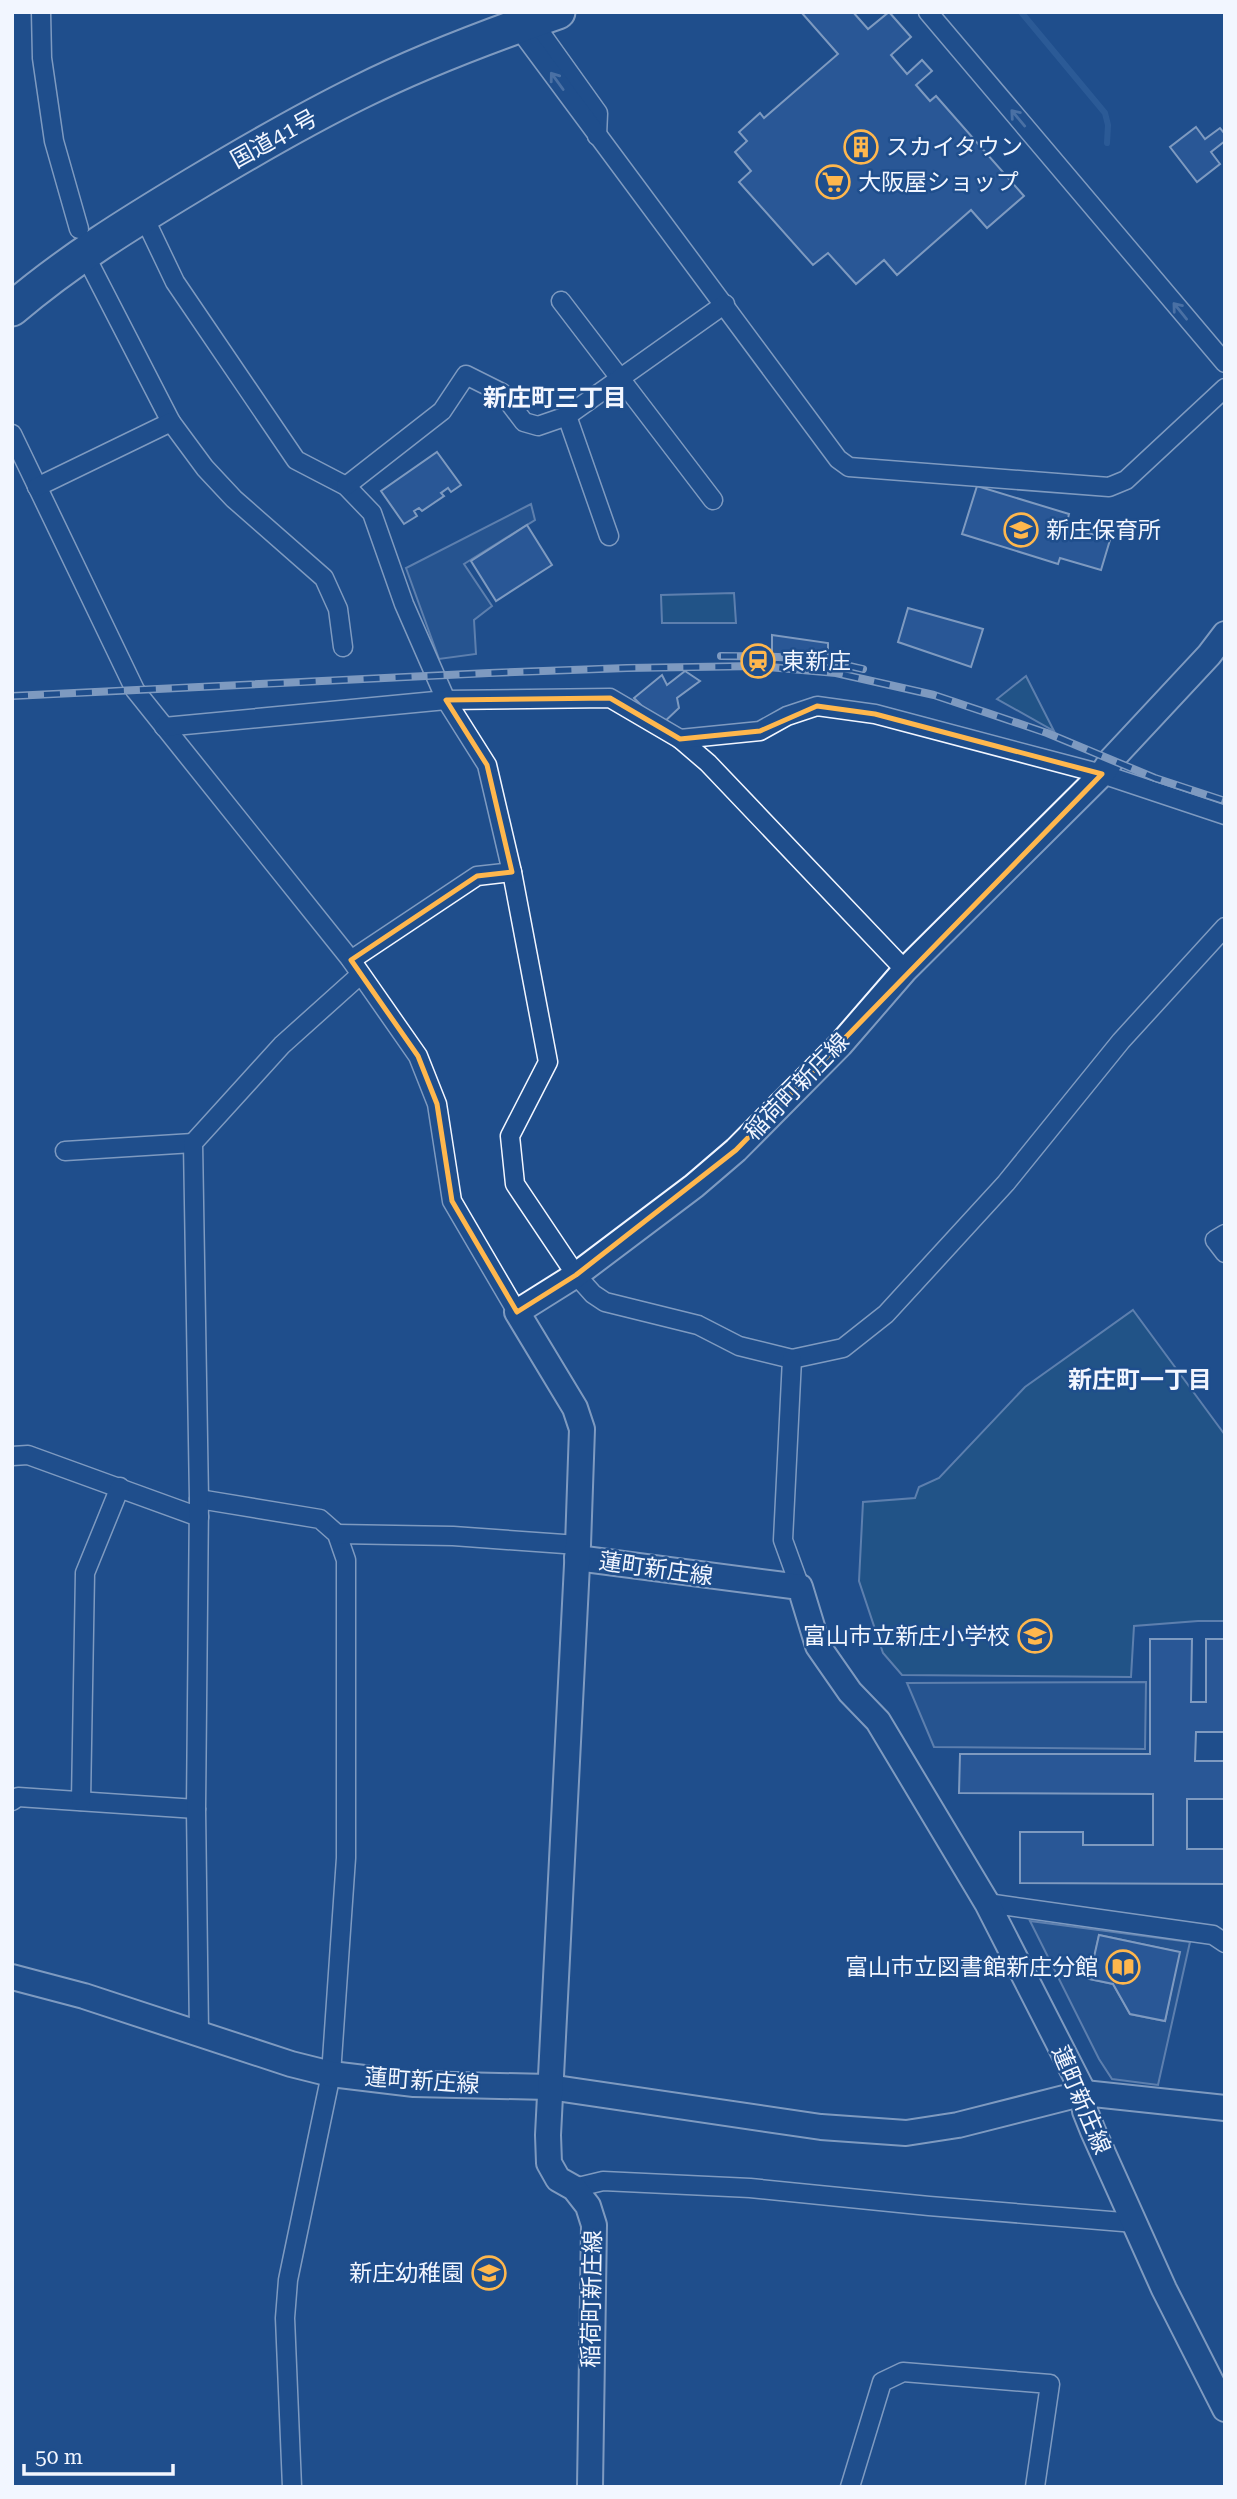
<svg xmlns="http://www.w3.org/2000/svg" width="1237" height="2499" font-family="'Roboto Serif','Noto Sans JP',serif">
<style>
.green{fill:#245a82;stroke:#a8bbd7;stroke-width:2}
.parking{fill:#305b95;stroke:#a8bbd7;stroke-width:2;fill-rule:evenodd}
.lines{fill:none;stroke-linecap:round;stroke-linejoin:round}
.stream{stroke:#3b69a3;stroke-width:6}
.building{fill:#3563a3;stroke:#f2f6ff;stroke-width:2}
.street-casing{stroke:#f2f6ff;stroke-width:21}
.secondary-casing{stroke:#f2f6ff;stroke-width:28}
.highway-casing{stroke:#f2f6ff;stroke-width:37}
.street{stroke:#1f4e8c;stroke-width:18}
.secondary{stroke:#1f4e8c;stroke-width:24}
.highway{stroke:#1f4e8c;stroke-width:33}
.rail-casing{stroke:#f2f6ff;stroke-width:8}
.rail{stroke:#1f4e8c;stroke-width:5;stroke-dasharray:16;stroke-linecap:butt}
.oneway{stroke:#7e9ac0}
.marked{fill:none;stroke:#ffb74d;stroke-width:5;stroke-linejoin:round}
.labels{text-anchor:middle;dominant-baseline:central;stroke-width:5;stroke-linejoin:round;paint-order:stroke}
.street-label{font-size:23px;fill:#f2f6ff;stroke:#1f4e8c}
.poi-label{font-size:23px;fill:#f2f6ff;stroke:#1f4e8c;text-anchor:start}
.neighbourhood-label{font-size:24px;font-weight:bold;fill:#f2f6ff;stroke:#1f4e8c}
</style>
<rect width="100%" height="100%" fill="#1f4e8c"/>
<g class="green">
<path d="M734,593L736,623H662L661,595Z"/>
<path d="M1026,676L1054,731L997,699Z"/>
<path d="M1133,1310L1225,1435V1621H1198L1134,1626L1131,1677L902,1675L883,1653L859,1581L863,1502L915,1498L919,1487L939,1478L1025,1387Z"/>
</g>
<g class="parking">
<path d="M531,504L535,520L464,564L492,606L474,620L476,654L439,659L406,568Z"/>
<path d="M1146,1682L1145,1749L934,1747L907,1683Z"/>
<path d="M1030,1921L1190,1942L1158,2085L1112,2079L1099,2059ZM1099,1935L1179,1952L1165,2021L1130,2014L1113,1984L1090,1979Z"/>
</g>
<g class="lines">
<path class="stream" d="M1021,12L1105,113L1108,125L1107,143"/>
</g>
<g class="building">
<path d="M801,12H853L868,29L889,12L911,37L891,55L907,74L922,60L932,71L916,85L930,101L936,96L1024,196L987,228L971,210L897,275L884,260L856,284L828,253L813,265L739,182L751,171L735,152L747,141L739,132L760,113L764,118L838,54Z"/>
<path d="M1196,127L1205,139L1220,128L1225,134V141L1211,152L1220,164L1197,182L1170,147Z"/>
<path d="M437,452L461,485L451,492L448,488L441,493L444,496L422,511L419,508L414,511L417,516L404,524L381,491Z"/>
<path d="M977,486L1069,514L1066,526L1110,540L1101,570L1060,558L1058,564L962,534Z"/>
<path d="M527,525L552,565L496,601L471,561Z"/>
<path d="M908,608L983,629L971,667L898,642Z"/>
<path d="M772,635L828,643V658L772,655Z"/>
<path d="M685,671L700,681L677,698L679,708L661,725L634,698L662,675L667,685Z"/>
<path d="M1150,1639H1192L1191,1702H1206V1639H1225V1732H1196L1195,1761H1225V1799H1187V1849H1225V1884L1020,1883V1832H1083V1845H1153V1794L959,1793L960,1754H1150Z"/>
<path d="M1099,1935L1180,1952L1165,2021L1130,2014L1113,1984L1089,1979Z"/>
</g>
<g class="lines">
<defs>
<g id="street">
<path d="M41,12L42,58L54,141L79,229"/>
<path d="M928,12L1225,363"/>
<path d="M528,15L598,113L597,136"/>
<path d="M513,21L838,459L849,467L1109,487L1126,480L1225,388"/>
<path d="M143,215L175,282L296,460L346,486L372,513L404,604L446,700L487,765L512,872L548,1062L510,1136L515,1184L576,1275L593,1294L605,1302L698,1325L739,1346L792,1359L843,1348L886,1314L1006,1183L1121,1041L1225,927"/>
<path d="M84,253L171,422"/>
<path d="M561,301L713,500"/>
<path d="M567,416L609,536"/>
<path d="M12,434L135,690L351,960L418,1056L437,1104L452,1201L517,1312"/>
<path d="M346,486L442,411L466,375L502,393L524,422L538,426L567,416L725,304"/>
<path d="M37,487L171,422L205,468L234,499L324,578L338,609L343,647"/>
<path d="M164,727L446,700L610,698L680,739L708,763L905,970"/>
<path d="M680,739L760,731L787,716L817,706L875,714L1102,774L1225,815"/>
<path d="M351,960L477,876L512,872"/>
<path d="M65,1151L193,1143"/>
<path d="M1225,1234L1215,1240L1225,1253"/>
<path d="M792,1359L783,1540L800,1587"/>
<path d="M12,1456L28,1455L199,1517"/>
<path d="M199,1499L320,1519L337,1534L346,1560V1858L331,2074L288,2280L285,2318L292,2487"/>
<path d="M337,1534L453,1536L578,1545"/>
<path d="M12,1801L18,1797L196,1809"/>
<path d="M81,1801L85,1573L120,1487"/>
<path d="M987,1903L1213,1935L1225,1943"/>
<path d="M199,2033L196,1809L199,1499L193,1143L282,1045L360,975"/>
<path d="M574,2188L603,2181L750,2188L929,2206L1135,2223"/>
<path d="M850,2487L882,2382L903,2372L1050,2384L1035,2487"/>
</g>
<g id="secondary">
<path d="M577,1558L800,1587L818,1646L850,1692L878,1721L987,1903L1084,2093L1085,2111L1093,2131L1164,2289L1225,2409"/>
<path d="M12,1977L84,1996L291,2064L331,2074L414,2084L549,2087L821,2127L906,2133L958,2125L1084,2093L1225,2108"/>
<path d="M590,2487L594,2225L588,2206L574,2188L558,2179L549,2163L548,2135L578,1545L582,1429L575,1408L517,1312L576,1275L694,1186L736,1150L840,1045L905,970L1102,774L1112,759L1209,655L1225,634"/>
</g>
<path id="highway" d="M12,309C68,261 130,223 193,185C248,152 303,120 360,92C424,60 491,35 558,12"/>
</defs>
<use href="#street" class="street-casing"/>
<use href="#secondary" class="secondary-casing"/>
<use href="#highway" class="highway-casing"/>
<use href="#street" class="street"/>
<use href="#secondary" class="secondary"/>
<use href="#highway" class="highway"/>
<defs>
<g id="rail">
<path d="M721,656C768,656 817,657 863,669"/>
<path d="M12,696L489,673L627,668L758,666L836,673L934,695L1047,733L1155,778L1225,801"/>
</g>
</defs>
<use href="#rail" class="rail-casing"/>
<use href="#rail" class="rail"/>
</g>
<defs><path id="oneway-shaft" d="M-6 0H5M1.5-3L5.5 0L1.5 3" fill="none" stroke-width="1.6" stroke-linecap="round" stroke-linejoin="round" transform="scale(1.75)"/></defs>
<g class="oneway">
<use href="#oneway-shaft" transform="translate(557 81) rotate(-126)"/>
<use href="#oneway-shaft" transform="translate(1018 118) rotate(-130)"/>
<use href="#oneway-shaft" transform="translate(1180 311) rotate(-129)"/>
</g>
<path d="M0 0H1237V2499H0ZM610,698L680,739L760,731L817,706L875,714L1102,774L736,1150L576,1275L517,1312L452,1201L437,1104L418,1056L351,960L477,876L512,872L487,765L446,700Z" fill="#1f4e8c" fill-opacity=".55" fill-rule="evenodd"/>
<path class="marked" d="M610,698L680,739L760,731L817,706L875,714L1102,774L736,1150L576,1275L517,1312L452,1201L437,1104L418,1056L351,960L477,876L512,872L487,765L446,700Z"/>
<defs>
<symbol id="building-ring" viewBox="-11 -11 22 22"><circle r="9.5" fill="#1f4e8c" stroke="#ffb74d" stroke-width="1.5"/><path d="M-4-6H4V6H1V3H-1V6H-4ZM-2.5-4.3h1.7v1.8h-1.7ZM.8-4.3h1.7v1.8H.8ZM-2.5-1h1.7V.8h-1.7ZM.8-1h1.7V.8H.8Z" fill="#ffb74d"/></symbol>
<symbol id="supermarket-ring" viewBox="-11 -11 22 22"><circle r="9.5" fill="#1f4e8c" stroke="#ffb74d" stroke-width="1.5"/><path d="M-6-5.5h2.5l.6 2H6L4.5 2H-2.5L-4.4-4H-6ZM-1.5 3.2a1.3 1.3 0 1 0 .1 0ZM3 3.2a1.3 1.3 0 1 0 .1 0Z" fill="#ffb74d"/></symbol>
<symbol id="school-ring" viewBox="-11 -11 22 22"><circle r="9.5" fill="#1f4e8c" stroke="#ffb74d" stroke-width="1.5"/><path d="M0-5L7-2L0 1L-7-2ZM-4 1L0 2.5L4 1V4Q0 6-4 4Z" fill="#ffb74d"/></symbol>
<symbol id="station-ring" viewBox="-11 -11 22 22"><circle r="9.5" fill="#1f4e8c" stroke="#ffb74d" stroke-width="1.5"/><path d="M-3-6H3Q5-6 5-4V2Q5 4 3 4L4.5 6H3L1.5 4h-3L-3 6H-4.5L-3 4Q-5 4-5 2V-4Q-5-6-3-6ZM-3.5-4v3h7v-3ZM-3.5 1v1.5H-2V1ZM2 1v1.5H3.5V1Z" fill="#ffb74d"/></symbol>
<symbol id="library-ring" viewBox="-11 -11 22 22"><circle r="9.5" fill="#1f4e8c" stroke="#ffb74d" stroke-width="1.5"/><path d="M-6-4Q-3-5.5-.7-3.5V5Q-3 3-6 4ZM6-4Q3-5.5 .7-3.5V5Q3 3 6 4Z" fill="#ffb74d"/></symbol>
</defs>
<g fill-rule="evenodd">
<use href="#building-ring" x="842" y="128" width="38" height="38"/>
<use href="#supermarket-ring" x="814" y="163" width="38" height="38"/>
<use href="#school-ring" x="1002" y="511" width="38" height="38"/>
<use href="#station-ring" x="739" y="642" width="38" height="38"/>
<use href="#school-ring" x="1016" y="1617" width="38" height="38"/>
<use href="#library-ring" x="1104" y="1948" width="38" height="38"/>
<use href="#school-ring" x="470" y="2254" width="38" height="38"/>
</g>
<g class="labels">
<g class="street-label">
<text transform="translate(274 139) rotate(-29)">国道41号</text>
<text transform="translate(797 1087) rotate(-46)">稲荷町新庄線</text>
<text transform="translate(656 1569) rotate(8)">蓮町新庄線</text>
<text transform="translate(422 2081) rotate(4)">蓮町新庄線</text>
<text transform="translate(1081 2100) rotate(67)">蓮町新庄線</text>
<text transform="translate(592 2299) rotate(-89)">稲荷町新庄線</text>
</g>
<g class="poi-label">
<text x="886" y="147">スカイタウン</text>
<text x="858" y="182">大阪屋ショップ</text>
<text x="1046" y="530">新庄保育所</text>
<text x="782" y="661">東新庄</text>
<text x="1010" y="1636" text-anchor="end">富山市立新庄小学校</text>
<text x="1098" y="1967" text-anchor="end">富山市立図書館新庄分館</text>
<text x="464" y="2273" text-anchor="end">新庄幼稚園</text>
</g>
<g class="neighbourhood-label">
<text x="555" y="398">新庄町三丁目</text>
<text x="1140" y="1380">新庄町一丁目</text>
</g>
</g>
<rect width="1237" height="2499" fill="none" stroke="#f2f6ff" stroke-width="28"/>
<path d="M24 2464v10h149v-10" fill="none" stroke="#f2f6ff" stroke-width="3.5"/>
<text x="35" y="2464" font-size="21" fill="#f2f6ff" stroke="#1f4e8c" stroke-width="5" paint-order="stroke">50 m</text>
</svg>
